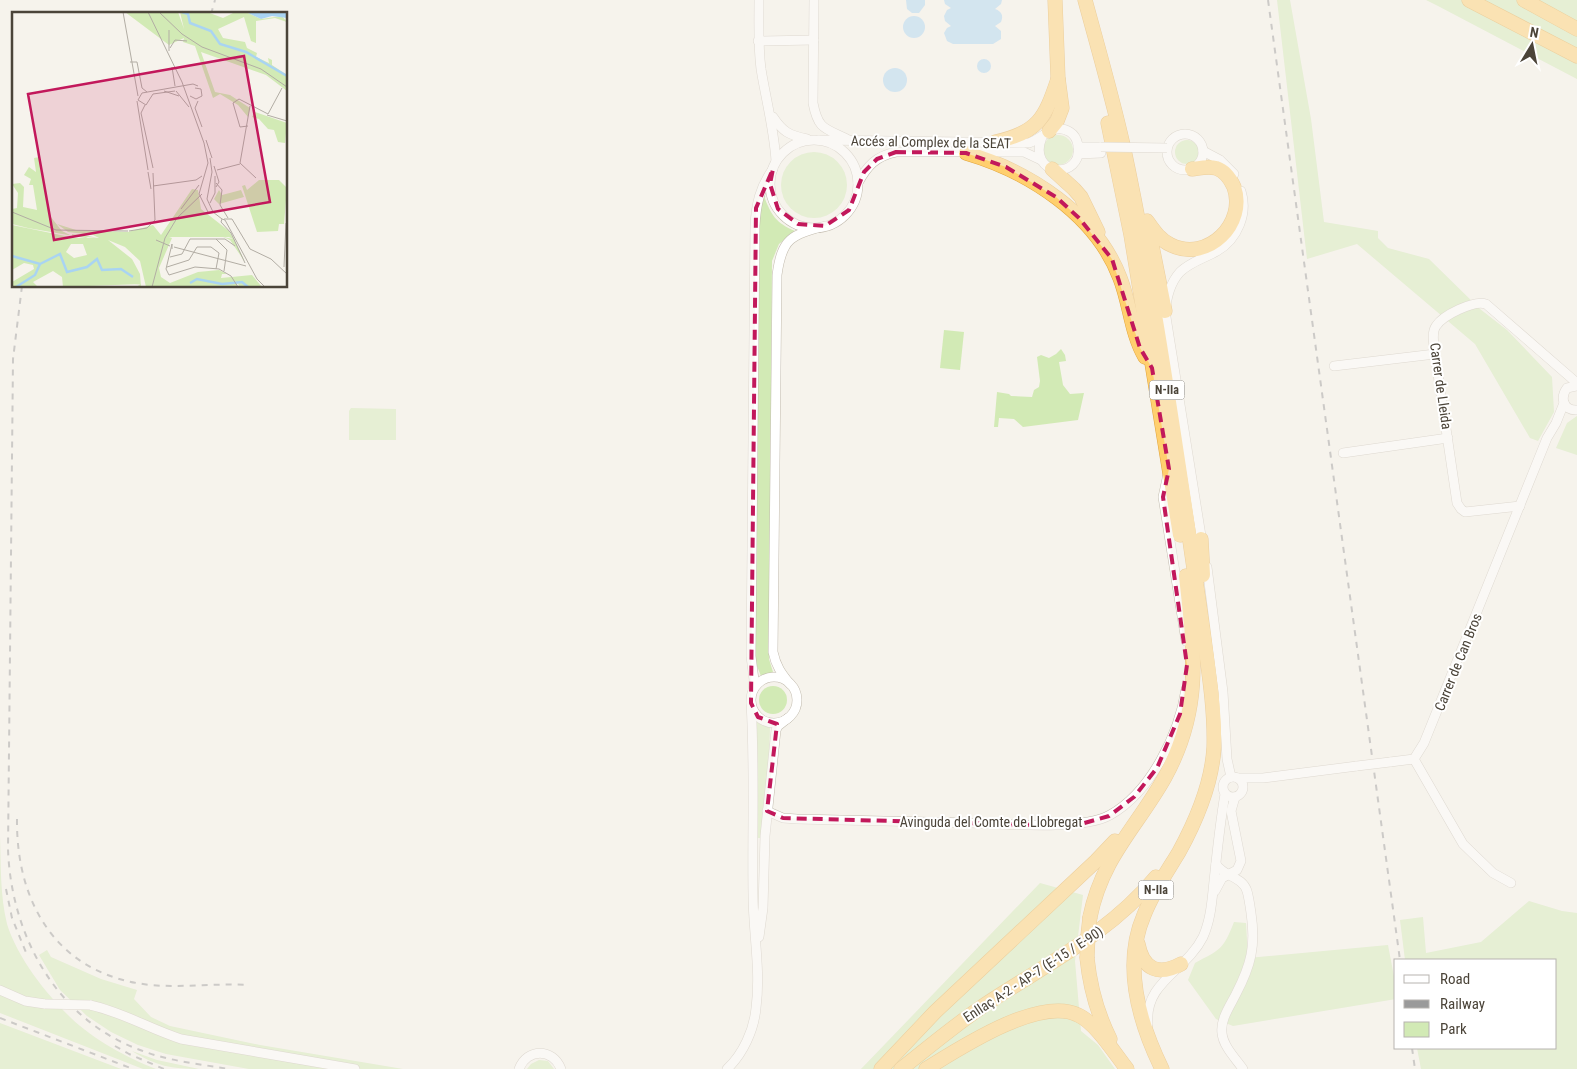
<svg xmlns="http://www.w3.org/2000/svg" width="1577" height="1069" font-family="'Roboto Condensed',sans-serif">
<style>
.green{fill:#d2eab5}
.water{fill:#a9d4f2}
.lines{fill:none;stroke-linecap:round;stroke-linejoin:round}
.minor-casing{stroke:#c2bbae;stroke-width:10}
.highway-casing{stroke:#e0a43c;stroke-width:15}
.minor{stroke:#fff;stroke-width:9}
.highway{stroke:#ffcf6e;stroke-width:14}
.rail{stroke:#9a9a9a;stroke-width:2;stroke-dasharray:6 6;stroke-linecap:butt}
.minor-bridge-casing{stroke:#c2bbae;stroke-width:10;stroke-linecap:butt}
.highway-bridge-casing{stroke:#e0a43c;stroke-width:15;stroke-linecap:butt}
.minor-bridge{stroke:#fff;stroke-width:9}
.highway-bridge{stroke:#ffcf6e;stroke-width:14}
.marked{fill:none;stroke:#c2185b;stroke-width:4;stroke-dasharray:10 6;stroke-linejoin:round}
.labels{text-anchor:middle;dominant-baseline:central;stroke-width:4;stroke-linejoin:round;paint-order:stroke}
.shield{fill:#fff;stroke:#817c74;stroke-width:1}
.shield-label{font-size:12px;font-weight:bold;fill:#4b4439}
.street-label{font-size:14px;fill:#4b4439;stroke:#fff}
.inset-river{fill:none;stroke:#a9d4f2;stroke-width:2.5}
.inset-road{fill:none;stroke:#b2ada4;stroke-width:1}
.view{fill:#c2185b;fill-opacity:0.15;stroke:#c2185b;stroke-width:2.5}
.inset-edge{fill:none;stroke:#4b4439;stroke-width:2.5}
</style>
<rect width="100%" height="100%" fill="#f6f3ec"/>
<g class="green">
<path d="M1277,0H1290L1311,119L1324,222L1378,231V238L1388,248L1429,259L1480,309L1507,330L1552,377L1554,412L1538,441L1530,438L1475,344L1357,244L1307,259Z"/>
<path d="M1426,0H1577V79L1438,6Z"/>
<circle cx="1058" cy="150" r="15"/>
<circle cx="1187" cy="152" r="12"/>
<circle cx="814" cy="185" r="33"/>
<path d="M764,196C771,215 776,223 795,231L779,244L772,261L769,659L773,672L761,676L755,661L760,214Z"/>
<path d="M944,330L964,332L960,370L940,368Z"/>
<path d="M1061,349L1065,355L1066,361L1059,362L1063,385L1070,394L1084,393L1078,420L1023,427L1014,419L999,418L998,427H994L997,392L1009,394L1011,396L1032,397L1034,390L1039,387L1040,381L1037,357L1041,355L1049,358L1056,354Z"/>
<path d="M351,408L396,409V440H349V411Z"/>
<path d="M1577,416V455L1556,448L1567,423Z"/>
<circle cx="773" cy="700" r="14"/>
<path d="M755,721L770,727L769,761L761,838H756Z"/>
<path d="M0,836C1,866 0,895 7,924C17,957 46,994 71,1018C93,1039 127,1058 156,1069H143L0,1013Z"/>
<path d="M1040,883L1083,895L1075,961L1081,1031L1098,1045L1115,1069H861Z"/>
<path d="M1529,901L1562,911L1577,913V1069H1421L1417,1048H1556V960H1405L1400,920L1423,917L1426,953L1481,942Z"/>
<path d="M1234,922L1246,923L1248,958L1388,945L1396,987V999L1233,1026L1216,1019L1188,980L1195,963C1221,949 1223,950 1234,922Z"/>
<path d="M47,950L51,957L101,979L137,990L134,999L151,1017L170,1026L260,1045L403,1069H249L166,1054L138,1045L111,1032L87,1016L60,990L39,955Z"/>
<path d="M0,1023L121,1069H0Z"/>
<path d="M132,1051L157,1060L199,1069C172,1069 156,1066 132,1051Z"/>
<path d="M539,1060L548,1061L554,1069H527L531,1064Z"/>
</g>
<g class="water">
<path d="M906,0H925V5L919,13H912L907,9Z"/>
<path d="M944,0H1002L1001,4L995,9C1001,11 1004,15 1001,22L995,26L1001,31V39L993,44H953L947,41L944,33L947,28L951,26L945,21L944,16L947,10L951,8L945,4Z"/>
<circle cx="914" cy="27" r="11"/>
<circle cx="984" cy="66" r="7"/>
<circle cx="895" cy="80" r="12"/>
</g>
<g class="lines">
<defs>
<g id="minor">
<path d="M759,0C759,23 758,46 761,69C766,100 774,129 776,161"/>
<path d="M814,0L813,103C818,129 824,128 847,139"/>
<path d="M758,41L814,40"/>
<path d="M773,117C783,132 789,135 807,139"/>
<circle cx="1185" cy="152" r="18"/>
<path d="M819,140L1029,143C1043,138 1054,122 1070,132C1075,135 1077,140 1078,145C1084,181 1026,177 1042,137"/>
<circle cx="814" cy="184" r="44"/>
<path d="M1078,147H1101"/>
<path d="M1203,151L1220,160L1234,174"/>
<path d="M1078,154L1101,153"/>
<path d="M858,183C867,166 876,156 896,152H1024L1041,160"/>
<path d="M1334,366L1435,354"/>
<path d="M1577,386L1567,388C1560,397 1563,411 1577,410"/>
<path d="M1343,453L1448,438"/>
<path d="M1168,474L1163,497L1186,641"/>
<path d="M1520,506L1465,512L1461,509L1457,503L1435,354C1434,345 1431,333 1436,326C1443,315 1474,300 1486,304L1577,383"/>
<path d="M1202,542L1165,311C1167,297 1170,283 1180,272C1190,262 1205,258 1217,251C1238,239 1248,213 1241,191"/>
<path d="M1207,567L1223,692L1227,759L1231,777"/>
<circle cx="774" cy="700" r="23"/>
<path d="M790,684C781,673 776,666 773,652L777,275C782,238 791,235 825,226"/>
<path d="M753,690L754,680L751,656L755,226C756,204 760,187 773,169"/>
<path d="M1414,759L1463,844L1493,873L1511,883"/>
<path d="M1390,762L1414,759L1424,743L1547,438L1556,423L1564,403"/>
<circle cx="1233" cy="787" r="10"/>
<path d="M1238,778H1263L1357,766"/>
<path d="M767,811L783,818L797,819C855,820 913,822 971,823C1006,824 1081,831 1110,815C1151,792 1179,734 1186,689"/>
<path d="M1216,864C1224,877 1242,876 1247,891C1249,898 1250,906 1251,913C1256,946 1251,965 1236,994C1230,1006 1220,1020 1222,1033C1223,1046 1236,1059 1243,1069"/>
<path d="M1215,891L1222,878L1237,870L1241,861L1231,811L1235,797"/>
<path d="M759,937L763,908L765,836L776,730L778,726L788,718"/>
<path d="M0,990L25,1001L45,1004"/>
<path d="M90,1005C122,1012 150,1029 181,1039L355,1069"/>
<path d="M1148,1024C1144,982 1186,971 1203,937C1211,919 1212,900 1214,881C1217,852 1220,823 1225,794"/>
<path d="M519,1069C527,1048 553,1048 561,1069"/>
<path d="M727,1069C743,1054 754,1030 756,1008C761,970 753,932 753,894C752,831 755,767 751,703"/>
</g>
<g id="highway">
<path d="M1085,0C1098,48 1112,96 1123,145C1150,271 1169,400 1188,527C1193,564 1199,601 1204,637C1209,673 1215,711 1214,747C1212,784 1196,821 1179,852C1167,872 1153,892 1144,915C1122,966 1139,1022 1162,1069"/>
<path d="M1469,0L1577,56"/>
<path d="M1524,0L1577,29"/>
<path d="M1108,123L1131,235L1180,535"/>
<path d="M1049,131L1057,121L1062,108L1058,78L1055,0"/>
<path d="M995,142C1038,133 1045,118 1058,79"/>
<path d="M966,153C1028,171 1096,214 1120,278C1130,303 1131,333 1145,357"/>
<path d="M1052,169L1074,189L1081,197L1098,232"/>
<path d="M1147,221C1154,231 1160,240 1171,245C1208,263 1247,223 1234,187C1230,178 1225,171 1216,168C1208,166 1200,168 1192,169"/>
<path d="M1148,226L1165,311"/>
<path d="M1201,539L1203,575"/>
<path d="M1090,917C1102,857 1137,827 1165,777C1203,708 1194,651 1186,576"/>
<path d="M1138,944C1143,970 1159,976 1181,964"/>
<path d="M1087,958C1090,987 1097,1013 1110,1039"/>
<path d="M881,1069L935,1012L1096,861L1115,841"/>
<path d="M901,1069C929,1047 956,1024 986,1004C1045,965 1110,933 1156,877"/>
<path d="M926,1069C960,1048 1039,996 1078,1015C1096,1023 1115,1054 1127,1069"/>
</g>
</defs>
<use href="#minor" class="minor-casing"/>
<use href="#highway" class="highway-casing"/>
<use href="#minor" class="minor"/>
<use href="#highway" class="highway"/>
<g class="rail">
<path d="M1268,0L1400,960"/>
<path d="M211,14L215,0"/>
<path d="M22,286L13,359L8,849C11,935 56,1019 140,1050C168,1061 199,1064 229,1069"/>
<path d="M17,819C16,905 59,976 151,985C183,988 215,983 247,985"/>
<path d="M6,889L12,918L27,955"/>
<path d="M0,1018L133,1069"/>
<path d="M115,1046L129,1054L164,1069"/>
<path d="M1412,1048L1415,1069"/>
</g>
<defs>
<g id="minor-bridge">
<path d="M1101,147L1167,148"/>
<path d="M1357,766L1390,762"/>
<path d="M45,1004L90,1005"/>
</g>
<path id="highway-bridge" d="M1087,958L1088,935L1090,917"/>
</defs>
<use href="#minor-bridge" class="minor-bridge-casing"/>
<use href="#highway-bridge" class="highway-bridge-casing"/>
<use href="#minor-bridge" class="minor-bridge"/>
<use href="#highway-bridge" class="highway-bridge"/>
</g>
<path d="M0 0H1577V1069H0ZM896,152L966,153L1006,167L1056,197L1079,218L1112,259L1140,348L1152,368L1169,469L1163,497L1187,665L1180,714L1157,768L1134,797L1109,816L1081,824L1037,825L783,818L767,811L777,724L758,717L751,703L756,208L773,169L770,184L778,209L798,224L825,226L849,210L864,172L877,159Z" fill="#f6f3ec" fill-opacity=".55" fill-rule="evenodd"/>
<path class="marked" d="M896,152L966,153L1006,167L1056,197L1079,218L1112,259L1140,348L1152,368L1169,469L1163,497L1187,665L1180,714L1157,768L1134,797L1109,816L1081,824L1037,825L783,818L767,811L777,724L758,717L751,703L756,208L773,169L770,184L778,209L798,224L825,226L849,210L864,172L877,159Z"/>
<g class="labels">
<g class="shield">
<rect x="1149.5" y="380.5" width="35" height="19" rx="4"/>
<rect x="1138.5" y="880.5" width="35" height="19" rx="4"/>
</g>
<g class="shield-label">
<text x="1167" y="390">N-IIa</text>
<text x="1156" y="890">N-IIa</text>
</g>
<g class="street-label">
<text transform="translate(931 142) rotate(1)">Accés al Complex de la SEAT</text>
<text transform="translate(1441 386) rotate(82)">Carrer de Lleida</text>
<text transform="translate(1458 662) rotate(-68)">Carrer de Can Bros</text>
<text x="991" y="822">Avinguda del Comte de Llobregat</text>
<text transform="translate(1033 974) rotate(-33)">Enllaç A-2 - AP-7 (E-15 / E-90)</text>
</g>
</g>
<g transform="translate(12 12)">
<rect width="275" height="275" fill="#f6f3ec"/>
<path d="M113,0H166L172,17L168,0H195L211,6L223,0H234L249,7L270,4L275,10L263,6L244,9V31L239,29L232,5L206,17L211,26L233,30L235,36L245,41L244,45L257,51L256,46L260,48V53L275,63V79L254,63L189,40L203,80L218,83L238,96L236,105L226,93L208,82L201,86L183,34L171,30L172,26L157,33ZM243,100L275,111L273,131L266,130L262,118L256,117L247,107L240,105ZM27,145L38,204L50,219L60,224V222L77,224L86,226L63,224L74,225L76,226H147H87L81,223L56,220L45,212L64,218L116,220L141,213L149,223L180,177L186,178L189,197L217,219L222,227L233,250L218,228L211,225L221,227L217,225H157L160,226L147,256L149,265L158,271L186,260L207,258L215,262H210L209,266L240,263L250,275H227L226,271L224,275H134L128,249L113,235L96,228L120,247L128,262L129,275H124L129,272L51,275L50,265L41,259L21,270L26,275H0V270L22,257L21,253L12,251L0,258V213L63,226H73L16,216L0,212V197L5,196L6,181L0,172L8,171L12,175L11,195L25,198L21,173H17L19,167L12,163L17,155L24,160L22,146ZM59,232H71L75,243L62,246L54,240ZM247,168H267L275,176L272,212H267L266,219L245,220L230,174L233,173L235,178ZM207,178L210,183L229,178L232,185L207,192L202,187Z" fill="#d2eab5" fill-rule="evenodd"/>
<path d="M234,0H275V6L260,4L249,7Z" fill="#a9d4f2"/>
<path class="inset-river" d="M170,0L176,2L178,11L199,19L208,32L234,40L275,64M0,244L28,252L48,242L55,260L75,255L85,247L90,258L109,257L121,265M178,271L185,267L210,272L230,270L236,275M4,275L23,263L28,252"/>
<path class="inset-road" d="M111,0L126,84M136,0L170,70L192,131L196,151L187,182L197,202M147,0L170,22L190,35L249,57L275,75M157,18V39M158,36L163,28L175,29M118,50H125L130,76L135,80M160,55L163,74M152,79L167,84M163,79L141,82L134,93L126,88L130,81L181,72L186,74M164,79L177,95M178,84L184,87L190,84L189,77L183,76M125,89L136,158M186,89L183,96L190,115M133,93L129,101L141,156M255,103L275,109M236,114L228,115L221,91L227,87L256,102L270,76M194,128L200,146M198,146L200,160L195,187L201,200L210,207M228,151L238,94M228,151L244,166M202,154L207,170L204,175M205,158L228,152M136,160L139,177M204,171L210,178L208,193L216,206M141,174L184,168L190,164M198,191L203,181V164M169,197L187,173M0,200L44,218L116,219M212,207H220L238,237L259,247L275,262M117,219L135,216L143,208L141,161M204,227L215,238L212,259M144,228L158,234M162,235L234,254M160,237V232L154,257L157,263L183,255L207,257L219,264L226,275M158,245L170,242L178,227H213L223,234M233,251L219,221L209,210L210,207L213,208L245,267L253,275M155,255L177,248L185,235H199L207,241L204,257M272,255L274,211M140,275L153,226L165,206L190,182"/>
<path class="view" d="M232,44L258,190L42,228L16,82Z"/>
<rect width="275" height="275" class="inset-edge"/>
</g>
<rect x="1394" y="959" width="162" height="90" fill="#ffffff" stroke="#b7b4b0"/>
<rect x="1404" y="975" width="25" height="8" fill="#ffffff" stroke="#b7b4b0"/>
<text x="1440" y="984" font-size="15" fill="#4b4439">Road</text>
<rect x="1404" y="1000" width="25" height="8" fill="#9a9a9a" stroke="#b7b4b0"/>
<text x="1440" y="1009" font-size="15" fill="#4b4439">Railway</text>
<rect x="1404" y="1022" width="25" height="15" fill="#d2eab5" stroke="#b7b4b0"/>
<text x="1440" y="1034" font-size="15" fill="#4b4439">Park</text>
<g transform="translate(1532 45) rotate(10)" stroke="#ffffff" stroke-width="4" paint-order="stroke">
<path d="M0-4L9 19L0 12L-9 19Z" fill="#4b4439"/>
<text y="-8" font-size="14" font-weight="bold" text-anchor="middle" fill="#4b4439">N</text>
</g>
</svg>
